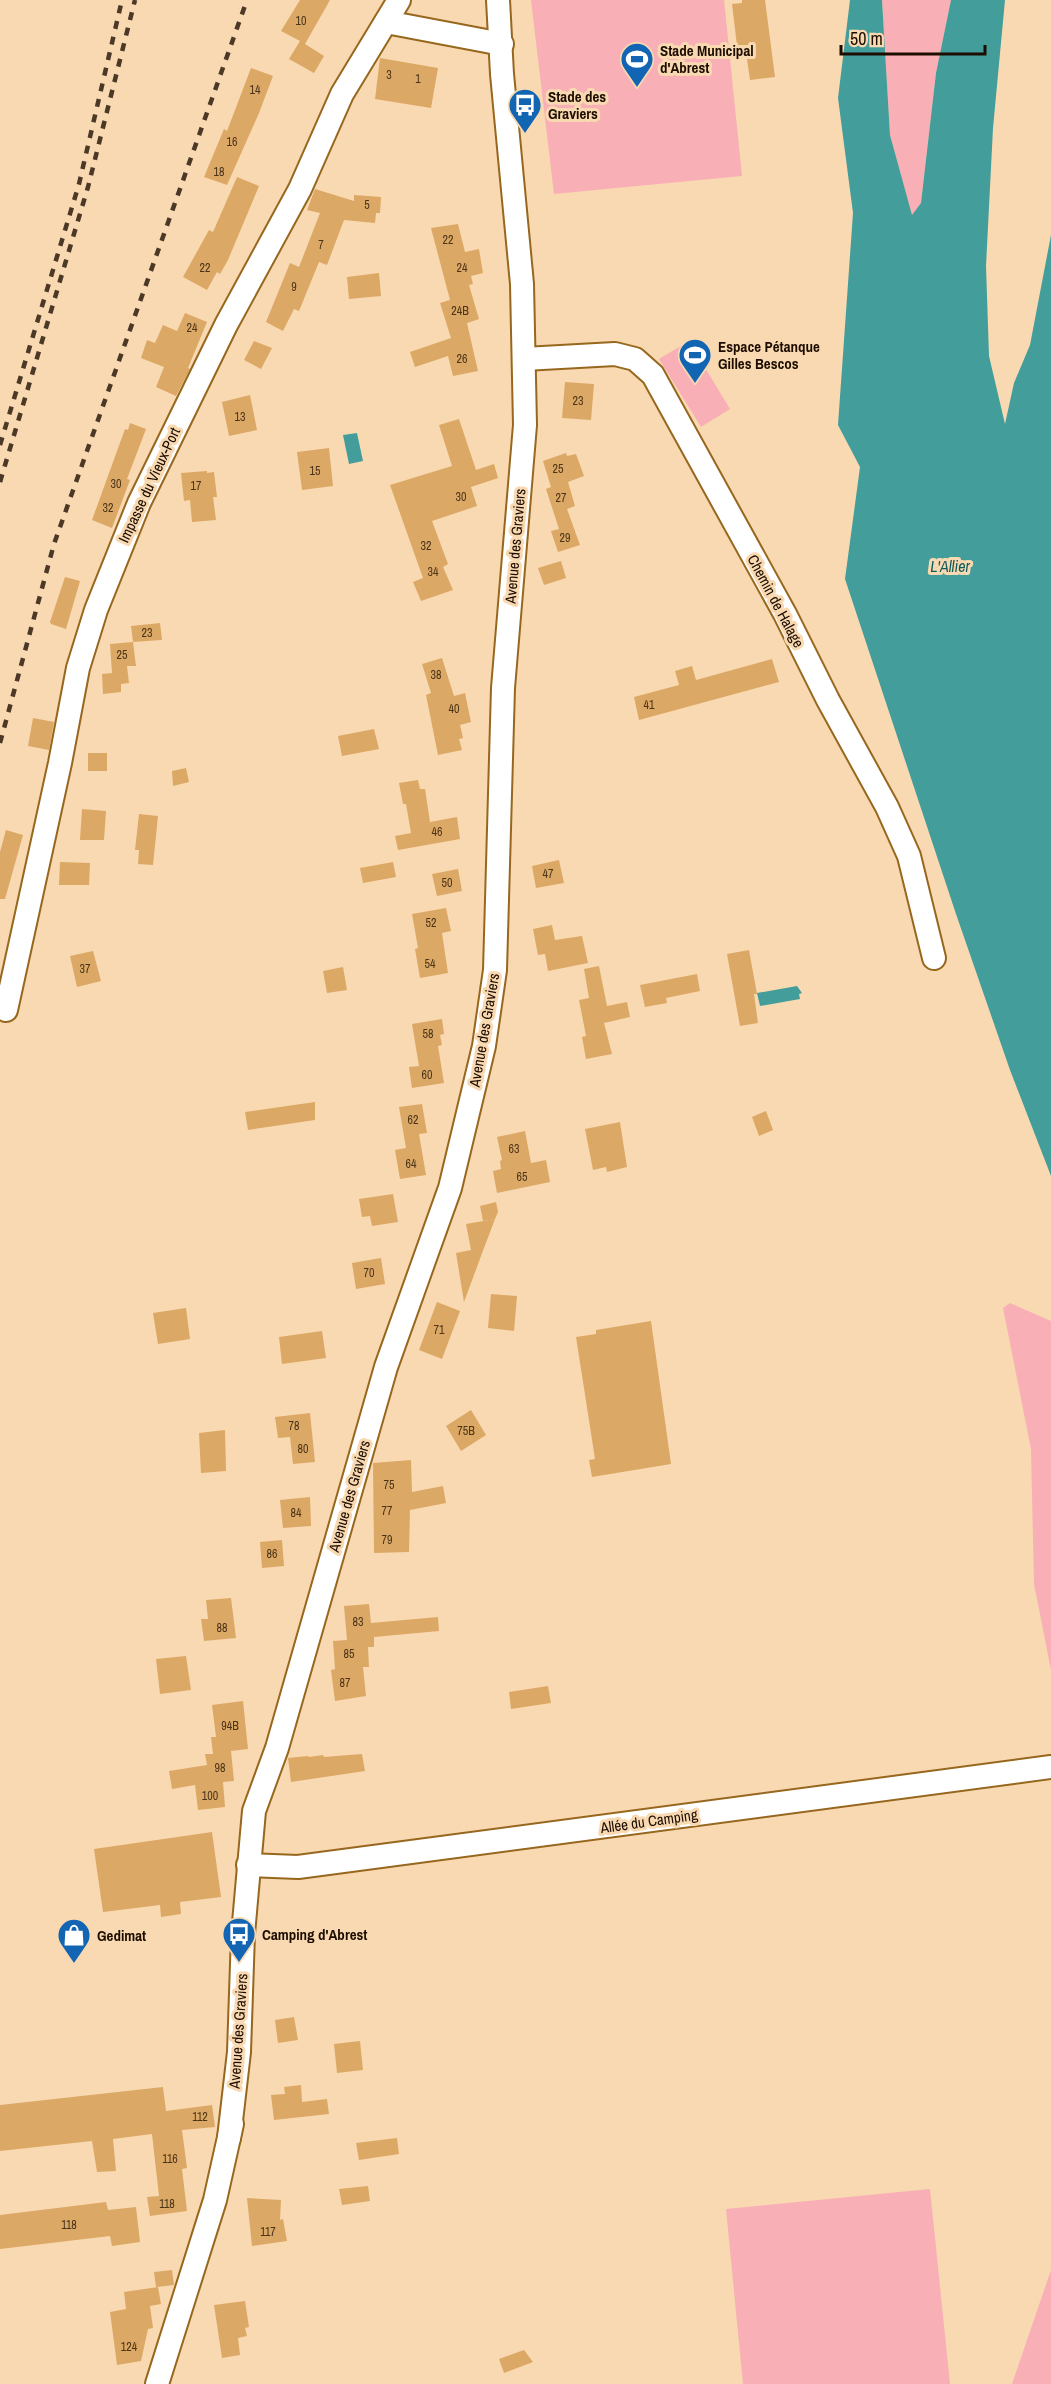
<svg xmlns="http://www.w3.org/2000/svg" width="1051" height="2384" font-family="'Archivo Narrow',sans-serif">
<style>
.green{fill:#f8afb6}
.water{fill:#439d9a}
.building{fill:#dca865}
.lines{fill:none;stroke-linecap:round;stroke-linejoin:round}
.minor-casing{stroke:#97671e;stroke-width:26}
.minor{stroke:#fff;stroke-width:22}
.rail{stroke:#4b3826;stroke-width:4.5;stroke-dasharray:8 8;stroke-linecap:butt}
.labels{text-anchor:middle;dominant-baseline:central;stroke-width:6;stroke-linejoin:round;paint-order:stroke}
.number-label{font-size:12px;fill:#4c3419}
.poi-label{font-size:15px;font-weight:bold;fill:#1c0d00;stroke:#f9d9b1;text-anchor:start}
.street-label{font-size:15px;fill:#1c0d00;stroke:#f9d9b1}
.water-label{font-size:16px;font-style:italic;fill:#0f5b5a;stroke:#f9d9b1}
</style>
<rect width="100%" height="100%" fill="#f9d9b1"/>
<g class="green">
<path d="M531,0H724L742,176L554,194Z"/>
<path d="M882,0H951L936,73L921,203L912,216L890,135Z"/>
<path d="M689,341L730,409L701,427L659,359Z"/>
<path d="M1010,1303L1051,1321V1670L1034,1584L1031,1449L1003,1308Z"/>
<path d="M930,2189L950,2384H743L726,2209Z"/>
<path d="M1051,2270V2384H1012Z"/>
</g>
<g class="water">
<path d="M850,0H882L890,135L912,215L921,203L936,73L951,0H1005L993,128L986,266L989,356L1005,424L1014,383L1030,345L1051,235V1176L1010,1070L956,914L845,579L860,467L838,425L853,213L838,98Z"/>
<path d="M357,433L363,461L349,464L343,435Z"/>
<path d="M797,986L802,993L799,994L800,999L760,1006L757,993Z"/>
</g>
<g class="building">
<path d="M300,0H330L305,44L324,56L314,73L289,59L300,41L281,31Z"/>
<path d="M742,0H765L775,77L750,80L745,45L737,46L732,4L742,3Z"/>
<path d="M380,58L438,68L431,108L375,99Z"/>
<path d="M251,68L273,76L259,113L227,185L204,177L224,129L227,131Z"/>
<path d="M237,177L259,186L228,260L220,274L217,272L207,290L183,277L209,230L213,232Z"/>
<path d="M315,189L354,201V195L381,197L380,213H376L375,223L344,220L327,265L319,262L299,311L294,309L283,331L266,322L290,263L299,267L320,213L307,210Z"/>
<path d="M458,224L465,252L479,249L483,273L471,276L473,284L469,285L479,319L467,323L478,371L453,376L448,356L415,367L410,352L451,338L440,303L450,300L431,228Z"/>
<path d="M379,273L381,296L349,299L347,277Z"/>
<path d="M185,313L207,322L188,368L190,369L176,396L156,387L164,367L141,358L147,340L155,343L163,325L177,331Z"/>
<path d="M254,341L272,348L261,369L244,360Z"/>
<path d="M565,382L594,384L591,420L562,418Z"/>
<path d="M250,395L257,430L229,436L222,402Z"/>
<path d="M459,419L476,470L494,464L498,478L471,487L477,506L432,521L448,564L443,567L453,590L421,601L413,582L423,578L390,485L452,466L439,425Z"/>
<path d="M130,423L146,429L127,479L130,480L112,528L92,520L125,429L128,430Z"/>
<path d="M329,448L333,486L302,490L297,452Z"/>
<path d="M566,453L567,456L576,454L584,476L568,482L575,506L567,509L580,545L558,552L551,531L559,529L546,489L551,487L543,461Z"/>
<path d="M207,471V473L214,472L217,497H213L216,520L192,522L190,500L184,501L181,473Z"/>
<path d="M561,561L566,578L544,585L538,568Z"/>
<path d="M65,577L80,581L66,629L51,624L50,622Z"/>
<path d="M160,623L162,640L133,642L131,626Z"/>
<path d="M133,642L136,666H127L129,683L121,684V692L103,694L102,674L112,673L110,644Z"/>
<path d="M442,658L454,696L465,693L471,722L460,725L463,738L459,739L462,750L438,755L426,695L431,693L422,664Z"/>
<path d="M772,659L779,682L639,720L634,697L679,685L675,671L692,666L696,680Z"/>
<path d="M33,718L54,722L49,750L28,746Z"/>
<path d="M374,729L379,749L342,756L338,736Z"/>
<rect x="88" y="753" width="19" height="18"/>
<path d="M186,768L189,782L173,786L172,771Z"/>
<path d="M418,780L420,789H425L430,822L457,817L460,839L398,850L395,836L411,833L406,804H403L399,783Z"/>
<path d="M82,809L106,811L104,840H80Z"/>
<path d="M139,814L158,816L153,865L138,864L139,850H135Z"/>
<path d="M6,830L23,835L5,899H0V852Z"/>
<path d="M559,860L564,883L536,888L532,866Z"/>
<path d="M60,862L90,863L89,885H59Z"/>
<path d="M393,862L396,877L363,883L360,868Z"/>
<path d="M458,869L462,891L437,896L432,874Z"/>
<path d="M446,908L451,931L442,933L448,973L420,978L415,949L418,948L412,914Z"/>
<path d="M552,925L555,940L582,936L588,963L548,971L545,954L538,955L533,929Z"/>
<path d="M749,950L757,994H754L758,1023L740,1026L727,954Z"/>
<path d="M93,951L101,981L77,987L70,956Z"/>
<path d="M599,966L607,1006L627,1002L630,1017L604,1023L612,1054L586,1059L582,1037L586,1036L579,1000L589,998L584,969Z"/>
<path d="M343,967L347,990L327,993L323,971Z"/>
<path d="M697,974L700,991L666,998L667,1003L645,1007L640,985Z"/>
<path d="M442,1019L444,1034L440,1035L442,1045L438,1046L444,1083L412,1088L409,1067L419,1066L412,1024Z"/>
<path d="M315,1102V1120L248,1130L245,1112Z"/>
<path d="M422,1104L427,1133L419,1134L426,1175L400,1179L395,1150L406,1148L399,1107Z"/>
<path d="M766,1111L773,1130L759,1136L752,1117Z"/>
<path d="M620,1122L627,1167L607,1172L606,1167L593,1170L585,1129Z"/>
<path d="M525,1131L531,1163L546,1160L550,1182L497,1193L493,1171L501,1169L500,1161L502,1160L497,1137Z"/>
<path d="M393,1194L398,1222L372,1226L370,1216L362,1217L359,1199Z"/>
<path d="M496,1202L498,1212L495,1219L483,1221L480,1206Z"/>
<path d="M495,1219L484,1248L464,1302L456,1253L471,1250L466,1224Z"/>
<path d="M381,1258L385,1284L356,1289L352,1263Z"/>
<path d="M491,1294L517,1296L514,1331L488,1328Z"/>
<path d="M437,1302L460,1311L442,1359L419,1350Z"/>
<path d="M186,1308L190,1339L158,1344L153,1313Z"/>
<path d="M651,1321L671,1464L592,1477L589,1460L595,1459L576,1337L596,1334V1330Z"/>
<path d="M322,1331L326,1358L282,1364L279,1337Z"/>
<path d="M471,1410L486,1435L461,1451L446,1426Z"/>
<path d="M310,1413L315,1462L293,1464L290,1437L278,1438L275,1417Z"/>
<path d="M225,1430L226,1471L201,1473L199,1433Z"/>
<path d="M411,1460L412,1492L443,1486L446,1503L410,1510L409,1552L374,1553L373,1463Z"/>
<path d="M310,1497L311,1526L283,1528L280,1500Z"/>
<path d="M282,1540L284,1566L262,1568L260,1542Z"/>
<path d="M231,1598L236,1638L204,1641L201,1619H208L206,1600Z"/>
<path d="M369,1604L371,1623L438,1617L439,1631L374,1637V1647H368L369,1667H363L366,1696L335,1701L331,1670L335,1669L333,1641L347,1640L344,1606Z"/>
<path d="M186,1656L191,1690L160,1694L156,1659Z"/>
<path d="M548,1686L551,1703L511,1709L509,1692Z"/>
<path d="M243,1701L248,1749L231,1751L234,1781L223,1782L225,1807L198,1810L195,1785L172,1789L169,1771L207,1765L205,1754H213L211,1737H216L212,1705Z"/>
<path d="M362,1754L365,1771L291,1782L288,1758L308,1756L309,1757L323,1755L324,1757Z"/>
<path d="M212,1832L221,1897L180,1902L181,1914L161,1917L160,1905L103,1912L94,1849Z"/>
<path d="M294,2017L298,2040L278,2043L275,2020Z"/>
<path d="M360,2041L363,2070L337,2073L334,2044Z"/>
<path d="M301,2085L302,2102L327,2099L329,2114L274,2120L271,2095L285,2094L284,2087Z"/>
<path d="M163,2087L166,2111L212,2105L215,2127L182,2130L187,2168L182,2169L187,2211L150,2216L147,2197L159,2196L152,2134L113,2139L116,2171L97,2172L92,2141L0,2151V2105Z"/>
<path d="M397,2138L399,2154L359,2160L356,2143Z"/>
<path d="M368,2186L370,2201L342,2205L339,2189Z"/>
<path d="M247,2198L281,2200L280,2220L283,2219L287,2241L252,2246Z"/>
<path d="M106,2202L108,2210L136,2207L140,2242L112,2246L110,2236L0,2249V2215Z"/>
<path d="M172,2270L174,2285L156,2287L154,2272Z"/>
<path d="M158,2287L161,2304L150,2306L153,2328L148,2329L141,2361L117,2365L110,2312L126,2309L124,2292Z"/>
<path d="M245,2301L249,2327L245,2328L247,2336L238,2338L240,2355L222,2358L214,2305Z"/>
<path d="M524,2350L533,2362L504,2373L499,2359Z"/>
</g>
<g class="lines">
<defs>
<g id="minor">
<path d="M386,22L502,44"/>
<path d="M524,359L615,354L635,359L653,375L785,614L828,700L887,807L909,856L934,958"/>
<path d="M6,1010L60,763L78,668L96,610L139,503L226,325L300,189L342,94L399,0"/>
<path d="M248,1865L298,1867L1051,1767"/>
<path d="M229,2138L239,2052L243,1934L254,1811L277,1748L386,1367L450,1188L484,1046L495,970L503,688L525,425L522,284L502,74L498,0"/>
<path d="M157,2384L215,2200L232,2124"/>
</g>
</defs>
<use href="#minor" class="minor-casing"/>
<use href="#minor" class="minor"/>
<g class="rail">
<path d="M0,445L79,184L122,0"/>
<path d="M0,482L88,187L135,0"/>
<path d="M0,743L54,544L247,0"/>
</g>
</g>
<defs>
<symbol id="stadium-pin" viewBox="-11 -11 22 30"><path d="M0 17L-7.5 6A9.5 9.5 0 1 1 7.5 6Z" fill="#1265b3" stroke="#f9d9b1"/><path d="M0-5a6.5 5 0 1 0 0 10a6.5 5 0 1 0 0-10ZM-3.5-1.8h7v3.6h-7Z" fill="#fff"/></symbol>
<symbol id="bus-pin" viewBox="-11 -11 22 30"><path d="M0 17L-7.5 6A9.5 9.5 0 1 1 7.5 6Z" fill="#1265b3" stroke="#f9d9b1"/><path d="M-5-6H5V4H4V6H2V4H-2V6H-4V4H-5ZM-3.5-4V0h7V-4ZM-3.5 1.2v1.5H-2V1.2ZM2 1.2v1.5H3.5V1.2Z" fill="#fff"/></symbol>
<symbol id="shop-pin" viewBox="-11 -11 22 30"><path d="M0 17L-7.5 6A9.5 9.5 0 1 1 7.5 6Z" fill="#1265b3" stroke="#f9d9b1"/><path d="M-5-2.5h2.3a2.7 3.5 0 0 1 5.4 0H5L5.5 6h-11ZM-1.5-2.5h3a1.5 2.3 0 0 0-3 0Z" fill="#fff"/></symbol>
</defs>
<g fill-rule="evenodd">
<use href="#stadium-pin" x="618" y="40" width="38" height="52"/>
<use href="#bus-pin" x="506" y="86" width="38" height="52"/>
<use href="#stadium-pin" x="676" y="336" width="38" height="52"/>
<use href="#bus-pin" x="220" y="1915" width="38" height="52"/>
<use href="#shop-pin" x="55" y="1916" width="38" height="52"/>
</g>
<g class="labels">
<g class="number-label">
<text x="301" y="21">10</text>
<text x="389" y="75">3</text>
<text x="418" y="79">1</text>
<text x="255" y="90">14</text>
<text x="232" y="142">16</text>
<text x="219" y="172">18</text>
<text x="367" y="205">5</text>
<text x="448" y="240">22</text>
<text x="321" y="245">7</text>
<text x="205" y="268">22</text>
<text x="462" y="268">24</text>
<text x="294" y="287">9</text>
<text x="460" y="311">24B</text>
<text x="192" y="328">24</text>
<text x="462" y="359">26</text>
<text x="578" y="401">23</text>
<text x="240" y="417">13</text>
<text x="558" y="469">25</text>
<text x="315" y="471">15</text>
<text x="116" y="484">30</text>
<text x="196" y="486">17</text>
<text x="461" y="497">30</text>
<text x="561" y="498">27</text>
<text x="108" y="508">32</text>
<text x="565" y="538">29</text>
<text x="426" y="546">32</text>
<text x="433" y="572">34</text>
<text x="147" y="633">23</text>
<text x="122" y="655">25</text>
<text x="436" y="675">38</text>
<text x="649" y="705">41</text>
<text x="454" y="709">40</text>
<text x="437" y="832">46</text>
<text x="548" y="874">47</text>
<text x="447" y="883">50</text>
<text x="431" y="923">52</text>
<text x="430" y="964">54</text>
<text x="85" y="969">37</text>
<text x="428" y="1034">58</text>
<text x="427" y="1075">60</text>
<text x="413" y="1120">62</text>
<text x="514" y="1149">63</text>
<text x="411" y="1164">64</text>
<text x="522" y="1177">65</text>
<text x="369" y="1273">70</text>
<text x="439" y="1330">71</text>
<text x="294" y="1426">78</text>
<text x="466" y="1431">75B</text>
<text x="303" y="1449">80</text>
<text x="389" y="1485">75</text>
<text x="387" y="1511">77</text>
<text x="296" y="1513">84</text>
<text x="387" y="1540">79</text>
<text x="272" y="1554">86</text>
<text x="358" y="1622">83</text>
<text x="222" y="1628">88</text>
<text x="349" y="1654">85</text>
<text x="345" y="1683">87</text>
<text x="230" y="1726">94B</text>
<text x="220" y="1768">98</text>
<text x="210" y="1796">100</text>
<text x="200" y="2117">112</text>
<text x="170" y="2159">116</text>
<text x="167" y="2204">118</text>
<text x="69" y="2225">118</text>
<text x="268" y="2232">117</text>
<text x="129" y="2347">124</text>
</g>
<g class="poi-label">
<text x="660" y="50">Stade Municipal<tspan x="660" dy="17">d'Abrest</tspan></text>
<text x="548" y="96">Stade des<tspan x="548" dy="17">Graviers</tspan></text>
<text x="718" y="346">Espace Pétanque<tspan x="718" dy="17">Gilles Bescos</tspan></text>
<text x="262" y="1934">Camping d'Abrest</text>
<text x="97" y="1935">Gedimat</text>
</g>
<g class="street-label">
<text transform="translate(149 485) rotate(-65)">Impasse du Vieux-Port</text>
<text transform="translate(515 546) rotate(-85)">Avenue des Graviers</text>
<text transform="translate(776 601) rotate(62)">Chemin de Halage</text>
<text transform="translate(484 1030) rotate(-80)">Avenue des Graviers</text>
<text transform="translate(349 1496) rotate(-74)">Avenue des Graviers</text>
<text transform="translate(649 1821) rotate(-8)">Allée du Camping</text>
<text transform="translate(238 2031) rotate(-86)">Avenue des Graviers</text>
</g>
<g class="water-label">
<text x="950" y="566">L'Allier</text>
</g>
</g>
<path d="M841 45v9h144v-9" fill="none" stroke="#1c0d00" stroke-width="3"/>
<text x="850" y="45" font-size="18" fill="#1c0d00" stroke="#f9d9b1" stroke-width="4.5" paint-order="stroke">50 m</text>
</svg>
